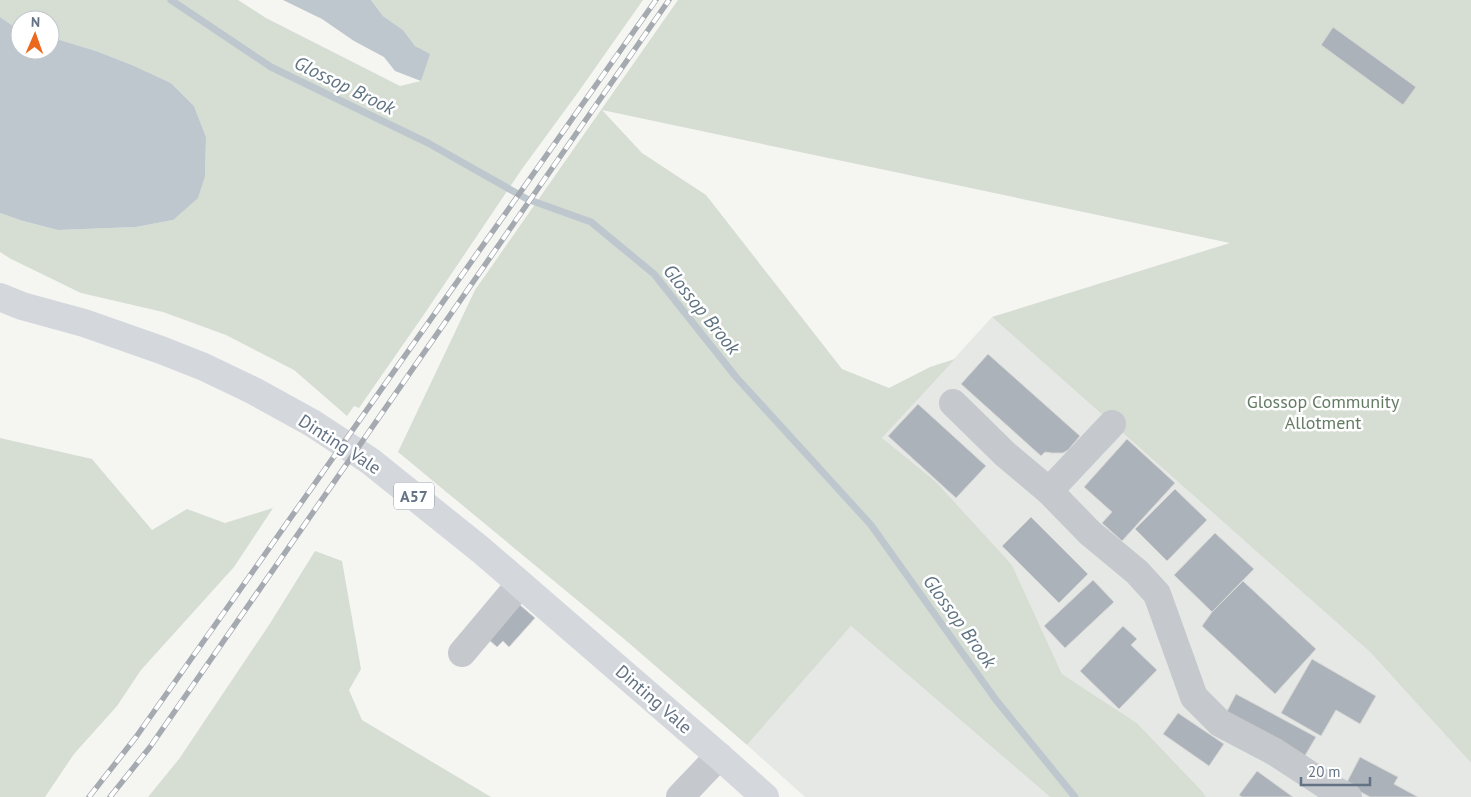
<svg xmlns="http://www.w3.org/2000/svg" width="1471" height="797" font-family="'PT Sans',sans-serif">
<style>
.built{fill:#e6e8e6}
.green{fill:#d6ddd3}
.water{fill:#bec7ce}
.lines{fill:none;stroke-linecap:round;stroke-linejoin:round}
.stream{stroke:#bec7ce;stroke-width:7}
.building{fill:#abb2b9;stroke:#d7d7d5}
.minor{stroke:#c5c8cc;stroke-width:28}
.major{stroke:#d4d8dd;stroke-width:28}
.rail-casing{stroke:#a5aab1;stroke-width:5.5}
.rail{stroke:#fff;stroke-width:4;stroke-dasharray:11;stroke-linecap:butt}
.labels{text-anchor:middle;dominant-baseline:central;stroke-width:5;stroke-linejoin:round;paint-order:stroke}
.shield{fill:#fff;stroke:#929caa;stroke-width:1}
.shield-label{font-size:16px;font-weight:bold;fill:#637285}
.park-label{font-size:18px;fill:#647b63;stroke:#fff}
.street-label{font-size:18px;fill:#637285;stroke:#fff}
.water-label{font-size:19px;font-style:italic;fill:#5f7382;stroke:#fff}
</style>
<rect width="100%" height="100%" fill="#f5f6f2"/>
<g class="built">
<path d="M992,317L1370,652L1471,763V797H1206L1201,790L1137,723L1062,674L1012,565L882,438Z"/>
<path d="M851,626L1050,797H805L747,745Z"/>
</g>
<g class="green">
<path d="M0,0H238L266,18L400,86L421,81L429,54L415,46L403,30L383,16L371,0H643L579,91L522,169L425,313L359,408L354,406L347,416L294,370L226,335L163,312L81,293L11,259L0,252V213L23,221L58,230L136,227L173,220L205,175L206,137L194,106L171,83L132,65L96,51L50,37V20H20V29L16,28L0,17Z"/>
<path d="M678,0H1471V763L1370,652L992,317L1230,243L602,110L642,153L706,195L842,369L889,388L930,367L955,359L882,438L935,481L1012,565L1062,674L1137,723L1201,790L1206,797H1050L851,626L747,745L623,638L398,452L475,290Z"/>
<path d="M0,438L92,459L152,530L187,509L225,523L273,508L234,567L141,670L117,706L74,754L45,797H0Z"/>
<path d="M315,551L342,561L361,669L349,690L362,720L491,797H148L179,759L269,625Z"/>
</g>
<g class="water">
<path d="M283,0H371L383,16L403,30L415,46L430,54L421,81L395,71L384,57L354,41L322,19Z"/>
<path d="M0,17L16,28L20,29V50H50V37L96,51L132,65L171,83L194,106L206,137L205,176L198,198L173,220L136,227L58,230L23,221L0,213Z"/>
</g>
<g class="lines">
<path class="stream" d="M171,0L271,67L428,143L527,199L591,222L654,274L736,377L871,525L996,700L1075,797"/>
</g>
<g class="building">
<path d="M1333,27L1416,87L1403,105L1321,45Z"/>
<path d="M988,354L1080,436L1068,450L1063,453H1052L1045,452L1041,456L961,384Z"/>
<path d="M918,404L986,466L956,498L888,436Z"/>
<path d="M1127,439L1175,483L1122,541L1102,523L1112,512L1084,487Z"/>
<path d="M1175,489L1207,520L1167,561L1135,529Z"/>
<path d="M1031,517L1088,574L1059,603L1002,546Z"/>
<path d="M1215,533L1254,569L1212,612L1174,575Z"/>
<path d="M1093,580L1114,602L1065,648L1044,626Z"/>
<path d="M1243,581L1316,649L1275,694L1202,626L1212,612Z"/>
<path d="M520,605L535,618L509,647L503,641L497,647L488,639Z"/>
<path d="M1123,626L1137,639L1131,645L1157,670L1119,709L1080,671Z"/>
<path d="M1312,659L1376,696L1360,724L1336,710L1321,736L1281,713Z"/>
<path d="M1236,694L1316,737L1303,759L1224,717Z"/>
<path d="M1178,713L1224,744L1209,766L1163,734Z"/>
<path d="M1360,757L1398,777L1394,784L1418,797H1370L1346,784Z"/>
<path d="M1257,771L1293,797H1242L1239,795Z"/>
</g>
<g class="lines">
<g class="minor">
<path d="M953,403L1005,454L1049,491L1090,533L1137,572L1157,594L1194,697L1220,723L1275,752L1327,786L1348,797"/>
<path d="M1049,491L1112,424"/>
<path d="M462,653L520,584"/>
<path d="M680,797L719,756"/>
</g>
<path class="major" d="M0,297L22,306L84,323L161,350L204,367L254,391L312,423L370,461L481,550L719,756L765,797"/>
<defs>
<g id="rail">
<path d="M89,797L136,737L656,0"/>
<path d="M110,797L150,747L669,0"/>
</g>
</defs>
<use href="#rail" class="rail-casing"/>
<use href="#rail" class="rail"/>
</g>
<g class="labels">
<rect class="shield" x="394" y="482.5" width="40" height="27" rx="4"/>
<g class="shield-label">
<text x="414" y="496">A57</text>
</g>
<g class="park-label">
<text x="1323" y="401">Glossop Community<tspan x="1323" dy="21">Allotment</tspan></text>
</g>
<g class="street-label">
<text transform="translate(340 444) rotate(33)">Dinting Vale</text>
<text transform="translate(654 699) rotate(41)">Dinting Vale</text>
</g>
<g class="water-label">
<text transform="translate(345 85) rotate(26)">Glossop Brook</text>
<text transform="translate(702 309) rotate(51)">Glossop Brook</text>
<text transform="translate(960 621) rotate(54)">Glossop Brook</text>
</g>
</g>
<g transform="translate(35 35) rotate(2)"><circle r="24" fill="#ffffff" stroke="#c1c7ce"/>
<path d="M0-4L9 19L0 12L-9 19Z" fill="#eb681d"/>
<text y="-8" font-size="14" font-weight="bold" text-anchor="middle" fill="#637285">N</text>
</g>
<path d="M1301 777v8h69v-8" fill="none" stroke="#637285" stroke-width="2.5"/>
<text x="1308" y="777" font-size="15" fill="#637285" stroke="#ffffff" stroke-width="4" paint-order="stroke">20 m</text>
</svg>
